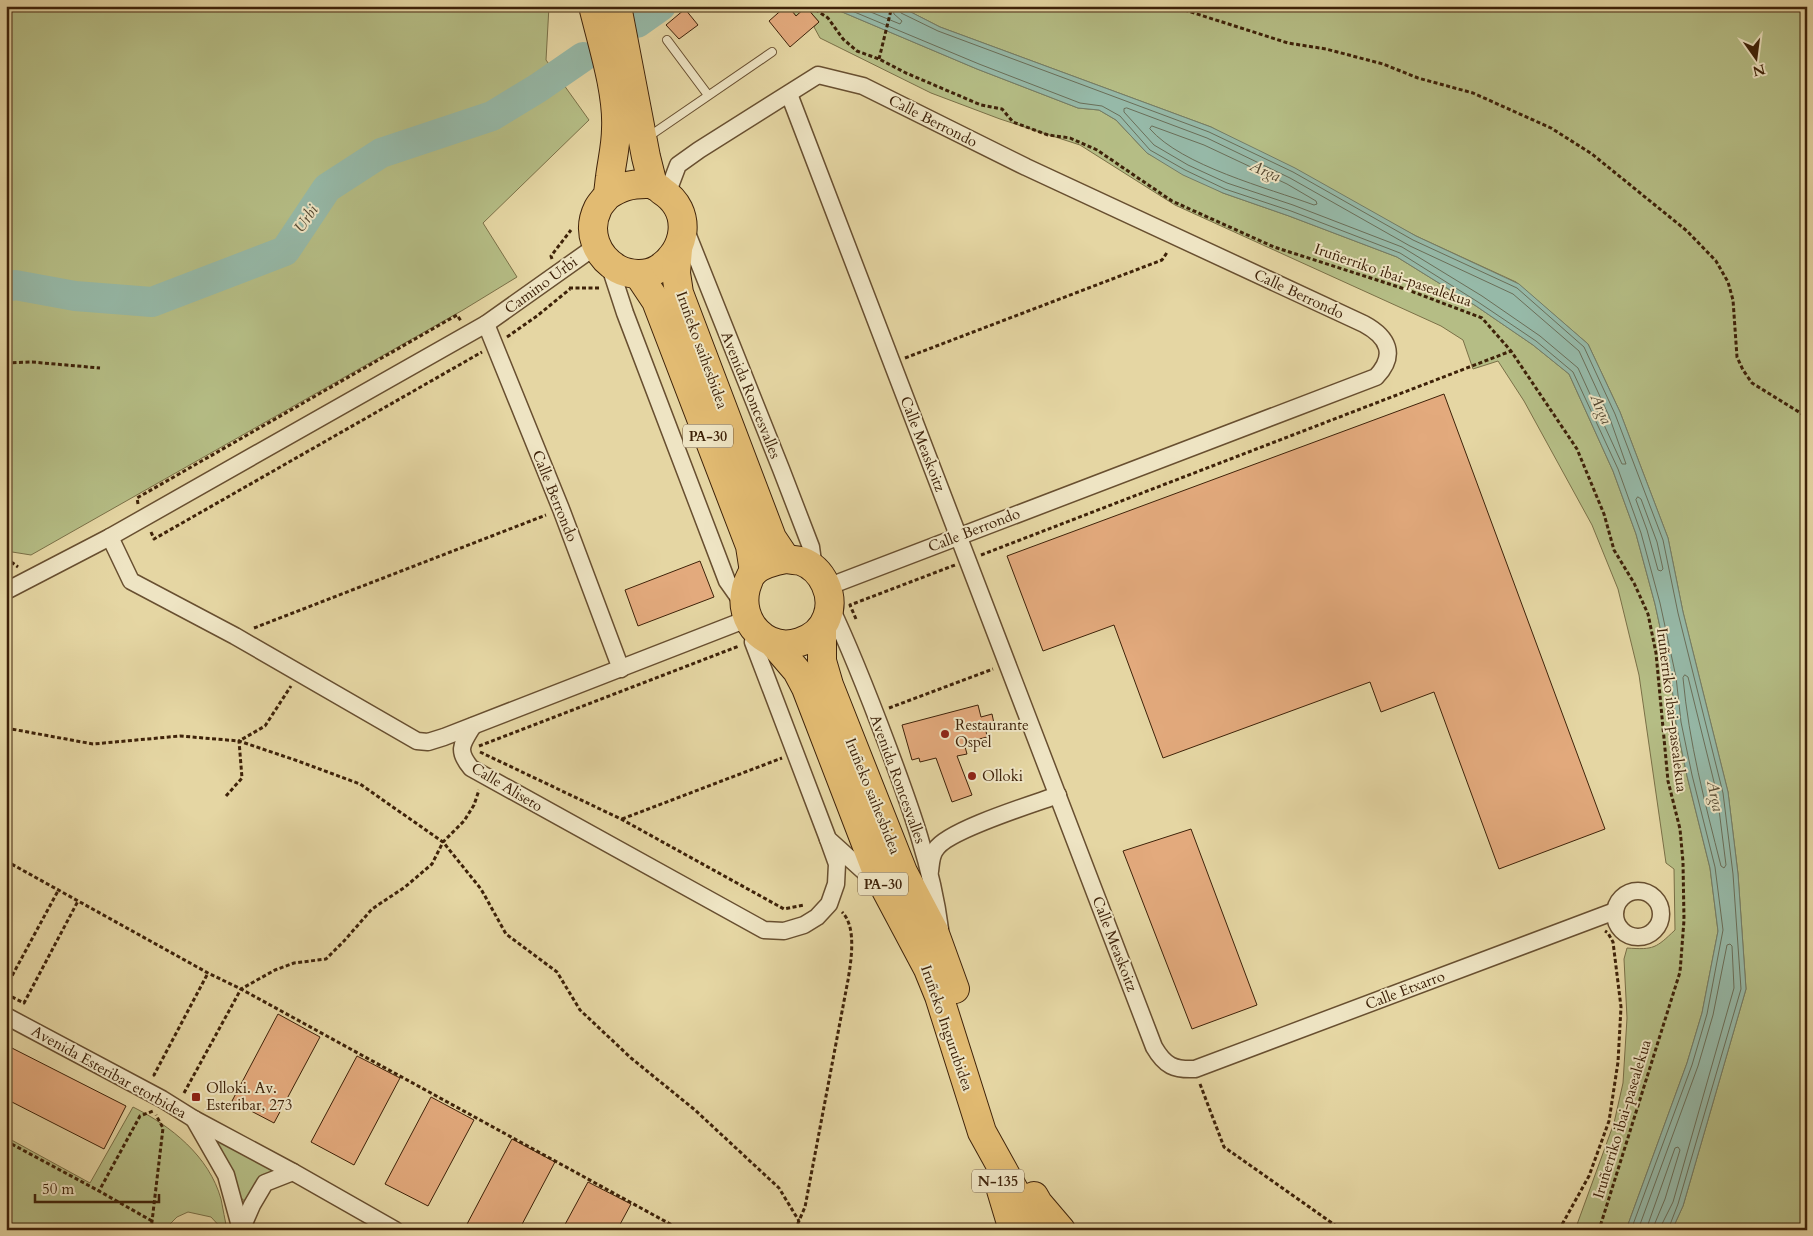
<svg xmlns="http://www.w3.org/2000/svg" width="1813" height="1236" font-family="Cardo,serif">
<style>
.green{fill:#b5bd85;stroke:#7a7047}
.water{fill:#96b9a8;stroke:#737d68}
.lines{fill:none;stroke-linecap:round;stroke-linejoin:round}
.shore{stroke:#6a6e58;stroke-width:1}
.river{stroke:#96b9a8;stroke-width:30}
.building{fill:#e3aa7d;stroke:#3e2209}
.service-casing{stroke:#684f30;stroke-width:10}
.minor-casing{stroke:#684f30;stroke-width:19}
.trunk-casing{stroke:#3e2209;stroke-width:30}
.path{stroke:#3e2209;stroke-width:3;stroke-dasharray:4 2.5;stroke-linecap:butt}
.service{stroke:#eee4c3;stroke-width:8}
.minor{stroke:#eee4c3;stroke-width:16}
.trunk{stroke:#e2bb72;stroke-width:28}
.poi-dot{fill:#8f2418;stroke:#eee4c3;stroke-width:2}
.labels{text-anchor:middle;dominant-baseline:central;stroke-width:4;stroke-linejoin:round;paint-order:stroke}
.shield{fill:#eee4c3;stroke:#735c41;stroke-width:1}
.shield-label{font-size:14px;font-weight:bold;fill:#3e2209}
.street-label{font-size:15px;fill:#3e2209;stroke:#eee4c3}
.poi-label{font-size:15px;fill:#3e2209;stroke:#eee4c3;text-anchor:start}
.water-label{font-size:16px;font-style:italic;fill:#544831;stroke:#eee4c3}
</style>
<rect width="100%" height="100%" fill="#e5d6a3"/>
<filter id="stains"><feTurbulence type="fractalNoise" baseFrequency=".004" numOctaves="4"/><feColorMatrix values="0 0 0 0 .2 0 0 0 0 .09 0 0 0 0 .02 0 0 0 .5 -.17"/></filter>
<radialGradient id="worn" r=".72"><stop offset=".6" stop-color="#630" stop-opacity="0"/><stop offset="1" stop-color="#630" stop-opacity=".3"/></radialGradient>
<g class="green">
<path d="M6,6H549L546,60L589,120L483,223L517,277L463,310L31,555L6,551Z"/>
<path d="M630,6H655L633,22Z"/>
<path d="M788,6H828L977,69L1078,108L1099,110L1116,120L1147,153L1223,193L1289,216L1397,257L1476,306L1533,345L1569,374L1613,471L1636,534L1655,604L1671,678L1676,723L1687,776L1710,868L1718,931L1702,1013L1687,1063L1626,1230H1575L1614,1123L1623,1083L1627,1018L1624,959L1627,948C1654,950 1656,948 1675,930L1674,869L1666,863L1639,675L1618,589L1592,525L1524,401L1498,361L1473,369L1463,340L1441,326L1175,205L1080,145L1000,119L931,93L820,38L814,27L819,22L807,8L796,16Z"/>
<path d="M899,6H1807V648L1802,652L1807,658V1230H1672L1683,1206L1746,989L1738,874L1728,792L1683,612L1668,538L1620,412L1588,344L1516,282L1416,236L1211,127L940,27Z"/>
<path d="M133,1107C171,1126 209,1156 221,1199C223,1209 225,1220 227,1230H223L211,1217L188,1212L177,1217L168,1226L167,1230H6V1137L90,1183Z"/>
<path d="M216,1140H220L273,1169L272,1173L246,1201L243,1200L240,1196L215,1143Z"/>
</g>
<path class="water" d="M828,6H899L940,27L1211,127L1295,168L1416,236L1519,284L1588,344L1620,412L1668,538L1683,612L1728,792L1738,874L1746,989L1683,1206L1672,1230H1626L1687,1063L1702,1013L1718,931L1710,868L1687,776L1676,723L1671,678L1655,604L1636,534L1613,471L1569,374L1533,345L1476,306L1397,257L1289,216L1223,193L1183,175L1147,153L1116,120L1099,110L1078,108L977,69Z"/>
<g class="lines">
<g class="shore">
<path d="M840,6L979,64L1080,103L1102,106L1120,116L1150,150L1185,170L1225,189L1291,211L1400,253L1478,302L1536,341L1573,372L1618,469L1641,533L1660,603L1676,677L1681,722L1692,775L1715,867L1723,930L1707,1014L1692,1065L1631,1230"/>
<path d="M856,6L900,24L902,21L894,14L892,6"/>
<path d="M898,6L901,13L938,31L1209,132L1293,172L1413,240L1517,288L1584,347L1615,414L1663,540L1678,613L1723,793L1733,874L1741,989L1678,1204L1668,1230"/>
<path d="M1127,108L1207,138L1290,178L1410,246L1513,294L1579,351L1609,416L1626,464H1622L1578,368L1540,336L1482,296L1402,247L1293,205L1227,183L1188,165L1154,145L1124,112V109Z"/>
<path d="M1152,126L1204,145L1287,184L1316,201L1317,204L1314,205C1268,188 1182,166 1150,129Z"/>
<path d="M1638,497L1641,499L1657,542L1663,569L1661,571L1658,570L1647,530L1636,500Z"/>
<path d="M1685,675L1688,677L1717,794L1726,865L1724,868L1721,866C1705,803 1689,743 1683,678Z"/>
<path d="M1638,1230L1698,1066L1713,1015L1727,945L1730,944L1732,946L1734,988L1673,1202L1662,1224V1230"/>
<path d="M1646,1230L1675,1148L1678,1147L1680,1150L1665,1199L1655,1223L1654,1230"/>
</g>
<g class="river">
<path d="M637,23L661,6"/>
<path d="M6,287L15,285L75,296L152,302L285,251L327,188L381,153L492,116L538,88L583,57"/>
</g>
</g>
<g class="building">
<path d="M786,6H788L796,16L806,7L819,22L790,47L769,21Z"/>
<path d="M685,9L698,25L679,39L666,25Z"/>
<path d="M1444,394L1605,829L1499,869L1434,692L1381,712L1370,682L1163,758L1114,625L1043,651L1007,556Z"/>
<path d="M700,561L714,597L638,626L625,590Z"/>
<path d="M978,705L981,717L992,714L995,728L986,731L987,737L964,743L967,754L957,756L972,795L952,802L936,758L920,762L919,758L912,760L902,725Z"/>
<path d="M1191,829L1257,1005L1192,1029L1123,851Z"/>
<path d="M278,1014L320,1037L274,1123L232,1101Z"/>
<path d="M6,1045L126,1106L104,1149L6,1099Z"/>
<path d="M357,1056L400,1078L354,1165L311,1142Z"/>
<path d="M431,1097L474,1120L428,1206L385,1184Z"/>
<path d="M512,1139L555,1162L519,1230H473L466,1226Z"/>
<path d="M588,1182L631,1204L617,1230H562Z"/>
</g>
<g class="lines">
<defs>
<g id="service">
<path d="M667,40L708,95"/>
<path d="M648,137L772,52"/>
</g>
<g id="minor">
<path d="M789,94L1154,1047C1165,1066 1174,1070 1195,1069L1615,911"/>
<path d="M667,194L678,165L699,150L818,75L863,86L1026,167L1364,324C1388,337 1397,355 1376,377L827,587"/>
<path d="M685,228L781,469L811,547L814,569"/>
<path d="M609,264L625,313L727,581L744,605"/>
<path d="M486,324L561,509L621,669"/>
<path d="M110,537L131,581L235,636L417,741L428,742L444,737L747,619"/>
<path d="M6,591L110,537L486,324L596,246"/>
<path d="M830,606C852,652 870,699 888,747C910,806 932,866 940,929"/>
<path d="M756,633L753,642L828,839L878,884"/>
<path d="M473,726C462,744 456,750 471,768L764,930L784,931L804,925L817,917L829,904L836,884L837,864L828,839"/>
<path d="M930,871C931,864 931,855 936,849C948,830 1033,804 1058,795"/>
<circle cx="1638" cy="914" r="23"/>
<path d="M6,1016L162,1099L194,1119L293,1172L395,1230"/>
<path d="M194,1119L226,1175L241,1230"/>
<path d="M242,1228L252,1205L265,1183L293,1172"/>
</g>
<g id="trunk">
<path d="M593,6C602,43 618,92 616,129C616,145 612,161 610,177C609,183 609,191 607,196C604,200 600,204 598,208C586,232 597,257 618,269C629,275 647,276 658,269C687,251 693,211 662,191C660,189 656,186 653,185C651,184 648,184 646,184C630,184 620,187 607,196"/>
<path d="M617,6L646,157L653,185"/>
<path d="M678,249L676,273L679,293L772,538L786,559"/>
<path d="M638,274L656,301L750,546L754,572"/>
<path d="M786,559C791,560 797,560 801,561C823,569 835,596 827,617C823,629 812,638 800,642C767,653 737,622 746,588C748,582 750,575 754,571C763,564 775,561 786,559Z"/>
<path d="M822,627V661L829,685L903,872L934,931L955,989"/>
<path d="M773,643L797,671L806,688L878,875L928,969L939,996L982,1132L1028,1215L1038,1230"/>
<path d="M1001,1190L1013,1230"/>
<path d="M1034,1196L1038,1203L1061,1230"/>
</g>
</defs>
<use href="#service" class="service-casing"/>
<use href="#minor" class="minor-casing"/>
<use href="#trunk" class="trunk-casing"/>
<g class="path">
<path d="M810,6L828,18L843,39L857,51L879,59L906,73L981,105L1002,109L1013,122L1048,135L1070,138L1097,150L1172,201L1274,247L1408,290L1482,318L1511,351L1577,449L1604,514L1614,550L1634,583L1648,614L1656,653L1668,781L1680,829L1683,862L1684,920L1680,972L1599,1230"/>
<path d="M1172,6L1288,43L1326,49L1383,64L1418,78L1473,93L1551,128L1592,154L1687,231L1716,261L1728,282L1733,300L1737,357L1743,370L1752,383L1807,417"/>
<path d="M879,59L892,6"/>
<path d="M552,259L551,256L571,230"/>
<path d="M569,288H600"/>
<path d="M507,337L537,316L570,289"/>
<path d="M905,358L1162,260L1168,251"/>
<path d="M6,363L32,362L100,368"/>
<path d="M138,504L137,498L457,315L461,321"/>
<path d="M151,532L154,539L482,352"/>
<path d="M981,555L1511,351"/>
<path d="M6,558L18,567"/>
<path d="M856,619L850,605L955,565"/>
<path d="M254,628L546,515"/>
<path d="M889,708L993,669"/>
<path d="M6,728L93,744L180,736L239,741L298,761L360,784L443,842L481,889L506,934L557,972L580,1010L631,1058L695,1110L779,1188L799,1221"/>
<path d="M479,746L739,646"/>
<path d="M480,752L621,819L784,909L804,905"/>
<path d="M226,796L242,778L239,741L265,726L291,686"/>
<path d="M622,819L782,758"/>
<path d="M6,861L208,973L241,989L681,1230"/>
<path d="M6,987L59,889"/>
<path d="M6,994L24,1003L78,901"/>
<path d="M155,1076L154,1075L208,973"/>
<path d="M1200,1084L1224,1147L1342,1230"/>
<path d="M184,1093L241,989L275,970L294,963L326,959L344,941L372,909L405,887L432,864L443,842L464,821L474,805L479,790"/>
<path d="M6,1141L99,1191"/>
<path d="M152,1221L99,1191L140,1116L153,1111"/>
<path d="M151,1230L163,1128L156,1115"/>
<path d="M795,1230L805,1207L848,980C851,961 857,927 842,912"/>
<path d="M1559,1230L1589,1176L1609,1121L1618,1062L1621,1007L1613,942L1608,933L1605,931"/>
</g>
<use href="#service" class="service"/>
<use href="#minor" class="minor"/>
<use href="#trunk" class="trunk"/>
</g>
<g class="poi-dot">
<circle cx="945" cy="734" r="5"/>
<circle cx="972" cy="776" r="5"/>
<rect x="191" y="1092" width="10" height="10" rx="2.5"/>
</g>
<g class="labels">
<g class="shield">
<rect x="683" y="424.5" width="50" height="23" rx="4"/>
<rect x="858" y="872.5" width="50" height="23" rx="4"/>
<rect x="972" y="1169.5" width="52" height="23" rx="4"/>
</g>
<g class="shield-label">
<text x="708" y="436">PA-30</text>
<text x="883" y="884">PA-30</text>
<text x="998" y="1181">N-135</text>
</g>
<g class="street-label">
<text transform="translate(933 121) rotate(27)">Calle Berrondo</text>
<text transform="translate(1393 275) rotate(19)">Iruñerriko ibai-pasealekua</text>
<text transform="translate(541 285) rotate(-36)">Camino Urbi</text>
<text transform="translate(1299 294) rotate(25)">Calle Berrondo</text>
<text transform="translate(702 350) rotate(70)">Iruñeko saihesbidea</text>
<text transform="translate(751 395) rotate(68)">Avenida Roncesvalles</text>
<text transform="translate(923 444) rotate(69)">Calle Measkoitz</text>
<text transform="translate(555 496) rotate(68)">Calle Berrondo</text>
<text transform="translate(974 530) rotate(-21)">Calle Berrondo</text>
<text transform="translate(1672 710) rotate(83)">Iruñerriko ibai-pasealekua</text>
<text transform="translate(898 779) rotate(70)">Avenida Roncesvalles</text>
<text transform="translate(507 787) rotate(31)">Calle Aliseto</text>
<text transform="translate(873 796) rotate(68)">Iruñeko saihesbidea</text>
<text transform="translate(1115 944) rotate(69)">Calle Measkoitz</text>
<text transform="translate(1405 990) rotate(-21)">Calle Etxarro</text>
<text transform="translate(947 1028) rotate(71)">Iruñeko Ingurubidea</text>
<text transform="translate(109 1072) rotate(29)">Avenida Esteribar etorbidea</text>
<text transform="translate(1622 1119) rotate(-73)">Iruñerriko ibai-pasealekua</text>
</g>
<g class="poi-label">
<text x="955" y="725">Restaurante<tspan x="955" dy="17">Ospel</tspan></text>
<text x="982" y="776">Olloki</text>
<text x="206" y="1088">Olloki. Av.<tspan x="206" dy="17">Esteribar, 273</tspan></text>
</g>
<g class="water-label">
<text transform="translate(1265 171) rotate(24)">Arga</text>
<text transform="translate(306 219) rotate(-56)">Urbi</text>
<text transform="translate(1601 409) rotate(67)">Arga</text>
<text transform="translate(1715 796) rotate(78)">Arga</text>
</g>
</g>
<rect width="1813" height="1236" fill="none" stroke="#e5d6a3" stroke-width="25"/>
<rect x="8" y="8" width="1798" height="1221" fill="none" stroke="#3e2209" stroke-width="2.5"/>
<rect x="12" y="12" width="1788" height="1211" fill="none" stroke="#3e2209"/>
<g transform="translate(1756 58) rotate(166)" stroke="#eee4c3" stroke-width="4" paint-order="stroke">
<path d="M0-4L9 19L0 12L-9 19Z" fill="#3e2209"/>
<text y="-8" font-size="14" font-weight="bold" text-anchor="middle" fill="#3e2209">N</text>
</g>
<path d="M35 1194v8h124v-8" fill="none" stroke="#3e2209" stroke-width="2.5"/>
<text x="42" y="1194" font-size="15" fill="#3e2209" stroke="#eee4c3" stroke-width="4" paint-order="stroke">50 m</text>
<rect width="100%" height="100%" filter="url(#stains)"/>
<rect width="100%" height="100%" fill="url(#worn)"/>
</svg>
